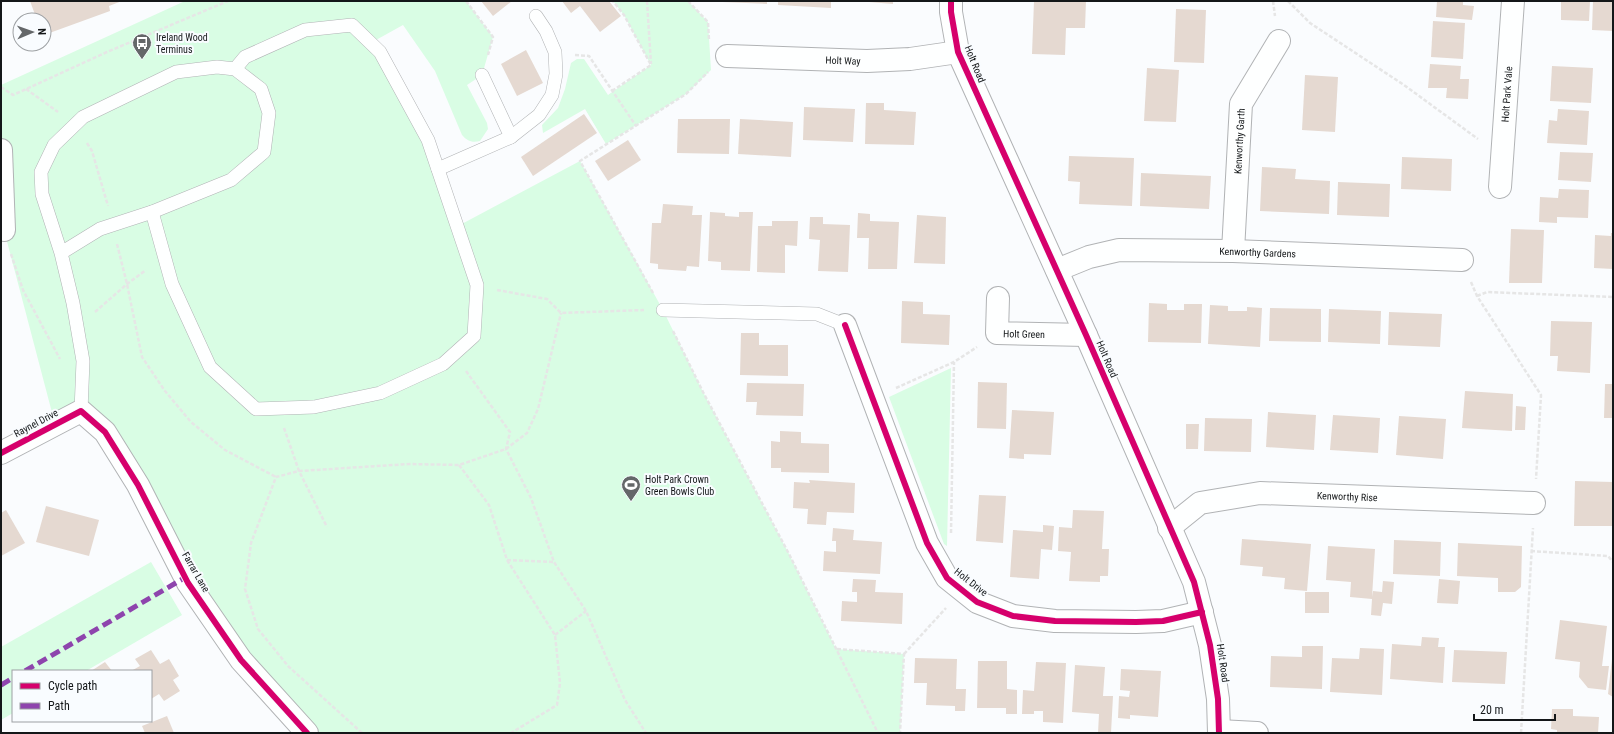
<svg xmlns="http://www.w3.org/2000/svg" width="1614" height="734" font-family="'Roboto Condensed',sans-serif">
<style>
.green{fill:#d9fde4}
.building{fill:#e5d9d1}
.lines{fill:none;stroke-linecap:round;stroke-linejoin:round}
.lane-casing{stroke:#b1b3b5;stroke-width:14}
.street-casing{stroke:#b1b3b5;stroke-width:24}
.path{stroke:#e6e6e6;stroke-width:2.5;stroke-dasharray:4 2;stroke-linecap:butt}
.lane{stroke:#feffff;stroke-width:13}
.street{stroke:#feffff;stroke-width:22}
.quiet{stroke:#8e44ad;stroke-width:5;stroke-dasharray:10 5;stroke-linecap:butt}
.cycleway-casing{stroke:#f9fcff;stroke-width:8}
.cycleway{stroke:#d6006c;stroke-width:6}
.labels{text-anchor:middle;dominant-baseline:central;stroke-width:4;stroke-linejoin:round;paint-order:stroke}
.poi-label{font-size:10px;fill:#141719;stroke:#f9fcff;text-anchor:start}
.street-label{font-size:10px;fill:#141719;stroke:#f9fcff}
</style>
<rect width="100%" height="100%" fill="#fafcfe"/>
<g class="green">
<path d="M185,1H466L493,37L482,75L467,85L487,123L488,129L480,141C472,143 467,141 462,135L435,71L403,25L376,40L428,140L458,226L580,161L663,310L703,392L789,554L836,649L904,654L900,733H307L241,660L81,411L55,424L4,230L1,228V85Z"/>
<path d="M613,1H688L708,22L711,70L686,94L606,144L585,109L543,133L542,125L558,108L565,89L571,63L577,59H584L608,95L651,65L624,15Z"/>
<path d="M951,368L947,546L944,544L889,397Z"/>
<path d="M151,562L182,615L86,671H13V713L1,720V647Z"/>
</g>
<g class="building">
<path d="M30,1H122L109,6L110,11L44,35V20H37Z"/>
<path d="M481,1H512L493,16Z"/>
<path d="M562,1H609L621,16L600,32L580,6L571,13Z"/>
<path d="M722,1H767V4L722,2Z"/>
<path d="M778,1H831V8L778,5Z"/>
<path d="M869,1H893V4L869,2Z"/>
<path d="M1034,1H1086L1085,28H1066L1065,55L1032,54Z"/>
<path d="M1437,1H1463V5L1474,6L1472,20L1436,17Z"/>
<path d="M1561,1H1590L1589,21L1561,20Z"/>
<path d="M1593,1H1613V31L1592,30Z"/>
<path d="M1176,9L1206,10L1204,63L1174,62Z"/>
<path d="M1433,21L1465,23L1463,59L1431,57Z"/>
<path d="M526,50L543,83L517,96L501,64Z"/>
<path d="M1430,64L1461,66L1460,79H1469L1468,99L1446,98L1447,88H1428Z"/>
<path d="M1552,66L1593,68L1591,103L1550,101Z"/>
<path d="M1147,68L1179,70L1176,122L1144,121Z"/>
<path d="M1305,75L1338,77L1335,132L1302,130Z"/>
<path d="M866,103H884V110L916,112L914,145L865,144Z"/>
<path d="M804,107L855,109L853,142L803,140Z"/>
<path d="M1558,109L1589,111L1587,145L1547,143L1549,120L1557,121Z"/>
<path d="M584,114L597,133L533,176L521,157Z"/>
<path d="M678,119H730L729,154L677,153Z"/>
<path d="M740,119L793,122L791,157L738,154Z"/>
<path d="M628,140L641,160L608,181L595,161Z"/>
<path d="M1560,152L1593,153L1591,182L1558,180Z"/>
<path d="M1069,156L1134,158L1132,206L1079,204L1080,182L1068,181Z"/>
<path d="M1402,157L1452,159L1451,191L1401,189Z"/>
<path d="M1262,167L1296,169L1295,179L1330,181L1329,214L1260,211Z"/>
<path d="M1141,173L1211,176L1209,209L1140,206Z"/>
<path d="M1338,182L1390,184L1389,217L1337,215Z"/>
<path d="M1559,189L1589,190L1588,218L1557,217V223L1539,222L1540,197L1558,198Z"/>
<path d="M663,204L693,206L692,215H702L699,267L687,266L686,271L658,269V264L650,263L652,223H661Z"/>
<path d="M710,212L725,213V216L739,217V212H753L750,271L721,270V262L708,261Z"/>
<path d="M858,213L870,214V221L899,222L897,269H868L869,238H857Z"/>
<path d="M917,215L946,217L945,264L914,263Z"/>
<path d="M810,217H823V224L850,225L848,272L818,271L820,240L809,239Z"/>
<path d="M772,221H798L797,246L785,245V273L757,272L758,226H772Z"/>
<path d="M1511,229L1544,230L1542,283H1509Z"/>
<path d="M1611,233H1613V269L1594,268L1595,235L1611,236Z"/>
<path d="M902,301L923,302V314L950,315L949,345L901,343Z"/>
<path d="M1149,303L1167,304V310H1184V304H1202L1201,343L1148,342Z"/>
<path d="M1210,305L1228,306V311H1247V307L1262,308L1260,347L1208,344Z"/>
<path d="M1270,308L1321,309V342L1269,341Z"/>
<path d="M1329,309L1381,311L1380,344L1328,342Z"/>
<path d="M1389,312L1442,314L1440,347L1388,345Z"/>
<path d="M1551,321L1592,322L1590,373L1557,371L1558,356H1550Z"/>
<path d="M741,333H759V345H788V376L740,375Z"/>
<path d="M978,382L1007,383L1006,429L977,428Z"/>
<path d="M747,383L804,384L803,416L756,415L757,402H746Z"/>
<path d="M1605,384H1613V418H1604Z"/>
<path d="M1465,391L1513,394L1512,431L1462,428Z"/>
<path d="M1516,406L1526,407L1525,430H1515Z"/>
<path d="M1012,410L1054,412L1051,455L1024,454V459L1009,458Z"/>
<path d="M1268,412L1316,415L1314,450L1266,447Z"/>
<path d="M1333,415L1380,418L1378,453L1330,450Z"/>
<path d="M1399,416L1446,419L1443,459L1396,455Z"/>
<path d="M1205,418L1252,419L1251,452L1204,451Z"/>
<path d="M1186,424H1199L1198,449H1186Z"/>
<path d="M780,431L801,432V443L829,444V473L781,472V468H771V441L780,442Z"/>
<path d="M809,480L855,483L854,513L827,512L826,525L807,524L808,509L793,508L794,482L810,483Z"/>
<path d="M1575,481L1613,482V526H1574Z"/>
<path d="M979,495L1006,496L1003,543L976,541Z"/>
<path d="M46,506L99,520L89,556L36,542Z"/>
<path d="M6,510L25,543L1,556V513Z"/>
<path d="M1073,510L1104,511L1102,549H1109L1108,576H1100V582L1069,581L1071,552L1058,551L1059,527L1072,528Z"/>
<path d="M1043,525L1054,526L1052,550L1041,549L1039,579L1010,577L1013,530L1043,532Z"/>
<path d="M833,528L854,530L853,540L882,542L880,574L823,571L824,551L836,552V541H832Z"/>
<path d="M1242,539L1311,544L1307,591L1284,589L1285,578L1262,576L1263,567L1240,565Z"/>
<path d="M1394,540L1441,542L1440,576L1393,574Z"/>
<path d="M1458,543L1522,546L1521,587L1515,592H1498V578L1457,576Z"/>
<path d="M1328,546L1375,549L1372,597L1373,591L1382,592L1383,581L1394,582L1392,604L1383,603L1381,616L1371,615L1372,599L1350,597L1351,582L1326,580Z"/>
<path d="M853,579L876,580L875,592L903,593L902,624L841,621L842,601L857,602V592H852Z"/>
<path d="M1439,579L1460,581L1458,604L1437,603Z"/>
<rect x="1305" y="592" width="24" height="21"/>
<path d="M1560,620L1607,626L1602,666H1609L1606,690L1588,688L1579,677L1580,662L1555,659Z"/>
<path d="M1422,637L1439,638L1438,647H1445L1443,683L1390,679L1392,644L1421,646Z"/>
<path d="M1302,646H1323L1322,689L1270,687L1271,656L1302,657Z"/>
<path d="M1360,648L1384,649L1382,695L1330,692L1332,658L1359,659Z"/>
<path d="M151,650L160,664L169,659L179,676L173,680L180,691L164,701L159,694L151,699V671H131L140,666L135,659Z"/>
<path d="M1454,650L1507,652L1505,684L1452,682Z"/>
<path d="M915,658L957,659L956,689H966L965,711H955V706L926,705L927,683H914Z"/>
<path d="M1612,659H1613V697L1608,694Z"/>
<path d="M978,661H1007V689L1017,690V714H1006V708H977Z"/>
<path d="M105,662L112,671H91Z"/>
<path d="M1036,662L1066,663L1063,723L1043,722V711H1034V714H1022L1023,690L1034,691Z"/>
<path d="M1075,665L1105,667L1103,696H1113L1111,733H1098L1099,714L1072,712Z"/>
<path d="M1121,669L1161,671L1158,717L1130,715V719L1118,718L1119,696L1129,697L1130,691L1120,690Z"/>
<path d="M1552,709H1573V716L1599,717L1598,733H1557V730L1551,729Z"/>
<path d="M167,716L174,733H145L142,726Z"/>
</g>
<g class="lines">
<defs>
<g id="lane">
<path d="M482,75L511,137"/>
<path d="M438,169L511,137L539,115L552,95L556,74L555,52L546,31L536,16"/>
<path d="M152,212L172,284L210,367L256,409L314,407L380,393L443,364L474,336L477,285L428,140L380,52L352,25L305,30L245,57L235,69"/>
<path d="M61,253L42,194L41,172L54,145L83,117L176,72L217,67L235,69L261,89L269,113L264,152L231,180L152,212L100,229L61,253L73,303L83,361L81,411"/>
<path d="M663,310L817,314L845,325"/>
</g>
<g id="street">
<path d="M951,1V12L958,52L1086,335L1194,582L1210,645L1218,699L1219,733"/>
<path id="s1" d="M727,56L867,61L910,59L958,52"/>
<path d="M1,150L4,230"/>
<path id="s2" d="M1500,187L1513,1"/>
<path id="s3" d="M1233,251L1241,104L1279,41"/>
<path id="s4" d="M1057,270L1089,257L1119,250L1233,251L1462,260"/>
<path id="s5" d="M998,298L997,333L1086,335"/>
<path d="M845,325L927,543L947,578L977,602L1013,616L1055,621L1136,622L1163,621L1202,612"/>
<path d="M1,453L81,411L105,432L138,485L188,583L241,660L307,733"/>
<path id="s6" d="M1169,528L1200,503L1260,493L1534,503"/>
<path d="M1219,731L1257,733"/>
</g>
</defs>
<use href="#lane" class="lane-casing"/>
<use href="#street" class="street-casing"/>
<g class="path">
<path d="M466,1L493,37L488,55"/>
<path d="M647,1L651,64"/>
<path d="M688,1L708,22L709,40"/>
<path d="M1273,1L1275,16"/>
<path d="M1288,1L1310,23L1404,85L1478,139"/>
<path d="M575,55L589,56L636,126"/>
<path d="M1,87L13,95L107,52L228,1"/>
<path d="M26,89L58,112"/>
<path d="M612,91L651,65L624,15L613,1"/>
<path d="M87,143L92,151L108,206"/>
<path d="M117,244L127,284L142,357L165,391L191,422L225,450L276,477"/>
<path d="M11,254L23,290L60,359"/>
<path d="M1471,282L1477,296L1541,395L1536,479"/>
<path d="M497,290L547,299L561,313L644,310"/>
<path d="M653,293L580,161L686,94L708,72"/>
<path d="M1477,296L1487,292L1613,297"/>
<path d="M95,312L127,284L146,270"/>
<path d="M673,331L703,392L789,554L878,733"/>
<path d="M466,371L510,432L506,449L531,498L554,562L586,611L625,700L646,733"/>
<path d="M896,388L954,362L977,347"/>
<path d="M284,428L299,471L327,527"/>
<path d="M459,465L489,505L507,560L555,635L560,683L557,705L511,733"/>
<path d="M951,533L954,362"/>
<path d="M1531,551L1608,556L1613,562"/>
<path d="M507,560L554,562"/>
<path d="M555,635L586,611"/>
<path d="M837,649L904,654L900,733"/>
<path d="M904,654L946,608"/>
<path d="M362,733L288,666L258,629L245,589L251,543L276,477L299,471L410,464L459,465L506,449L527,433L538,409L561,313"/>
<path d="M1521,733L1533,528"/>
</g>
<use href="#lane" class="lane"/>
<use href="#street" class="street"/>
<g class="quiet">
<path d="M25,671L186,577"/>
<path d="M1,685L13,678"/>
</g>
<defs>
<g id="cycleway">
<path d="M951,1V12L958,52L1086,335L1194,582L1210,645L1218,699L1219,733"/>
<path d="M845,325L927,543L947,578L977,602L1013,616L1055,621L1136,622L1163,621L1202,612"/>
<path d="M1,453L81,411L105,432L138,485L188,583L241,660L307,733"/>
</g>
</defs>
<use href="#cycleway" class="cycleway-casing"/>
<use href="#cycleway" class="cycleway"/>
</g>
<defs>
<symbol id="bus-pin" viewBox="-11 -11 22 30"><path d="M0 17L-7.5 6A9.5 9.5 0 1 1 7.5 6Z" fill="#646769" stroke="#f9fcff"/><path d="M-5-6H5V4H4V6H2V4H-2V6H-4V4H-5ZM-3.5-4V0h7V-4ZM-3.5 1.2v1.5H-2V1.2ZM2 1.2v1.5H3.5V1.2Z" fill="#fff"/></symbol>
<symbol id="stadium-pin" viewBox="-11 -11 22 30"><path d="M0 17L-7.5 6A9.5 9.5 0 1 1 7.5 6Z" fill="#646769" stroke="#f9fcff"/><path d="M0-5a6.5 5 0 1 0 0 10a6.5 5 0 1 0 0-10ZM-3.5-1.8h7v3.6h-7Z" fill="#fff"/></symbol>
</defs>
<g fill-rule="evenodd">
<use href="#bus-pin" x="131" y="32" width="22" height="30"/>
<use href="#stadium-pin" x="620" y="474" width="22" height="30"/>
</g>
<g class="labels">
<g class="poi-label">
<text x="156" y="37">Ireland Wood<tspan x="156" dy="12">Terminus</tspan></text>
<text x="645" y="479">Holt Park Crown<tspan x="645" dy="12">Green Bowls Club</tspan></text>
</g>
<g class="street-label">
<text stroke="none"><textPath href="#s1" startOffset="116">Holt Way</textPath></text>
<text transform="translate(975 64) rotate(68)">Holt Road</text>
<text stroke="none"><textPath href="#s2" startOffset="93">Holt Park Vale</textPath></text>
<text stroke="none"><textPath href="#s3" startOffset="110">Kenworthy Garth</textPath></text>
<text stroke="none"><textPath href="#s4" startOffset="204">Kenworthy Gardens</textPath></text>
<text stroke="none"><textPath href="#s5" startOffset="62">Holt Green</textPath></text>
<text transform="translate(1107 359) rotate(67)">Holt Road</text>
<text transform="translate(36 423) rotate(-28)">Raynel Drive</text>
<text stroke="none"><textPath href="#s6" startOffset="188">Kenworthy Rise</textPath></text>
<text transform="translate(196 572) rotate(60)">Farrar Lane</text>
<text transform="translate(971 582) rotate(38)">Holt Drive</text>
<text transform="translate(1223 663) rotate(82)">Holt Road</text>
</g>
</g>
<rect width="1614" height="734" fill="none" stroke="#141719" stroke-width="4"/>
<rect x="12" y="670" width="140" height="52" fill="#f9fcff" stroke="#9da0a3"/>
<rect x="20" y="683" width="20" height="6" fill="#d6006c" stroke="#9da0a3"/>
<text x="48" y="690" font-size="12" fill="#141719">Cycle path</text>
<rect x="20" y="703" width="20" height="6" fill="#8e44ad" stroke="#9da0a3"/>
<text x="48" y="710" font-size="12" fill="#141719">Path</text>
<g transform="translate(32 32) rotate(88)"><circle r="19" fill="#f9fcff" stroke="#9da0a3"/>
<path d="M0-3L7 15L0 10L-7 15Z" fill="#646769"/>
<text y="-6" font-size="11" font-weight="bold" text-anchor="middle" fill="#141719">N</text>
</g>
<path d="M1474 714v6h81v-6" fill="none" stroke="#141719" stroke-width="2"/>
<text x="1480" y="714" font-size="12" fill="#141719" stroke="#f9fcff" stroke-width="3" paint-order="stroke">20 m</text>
</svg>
